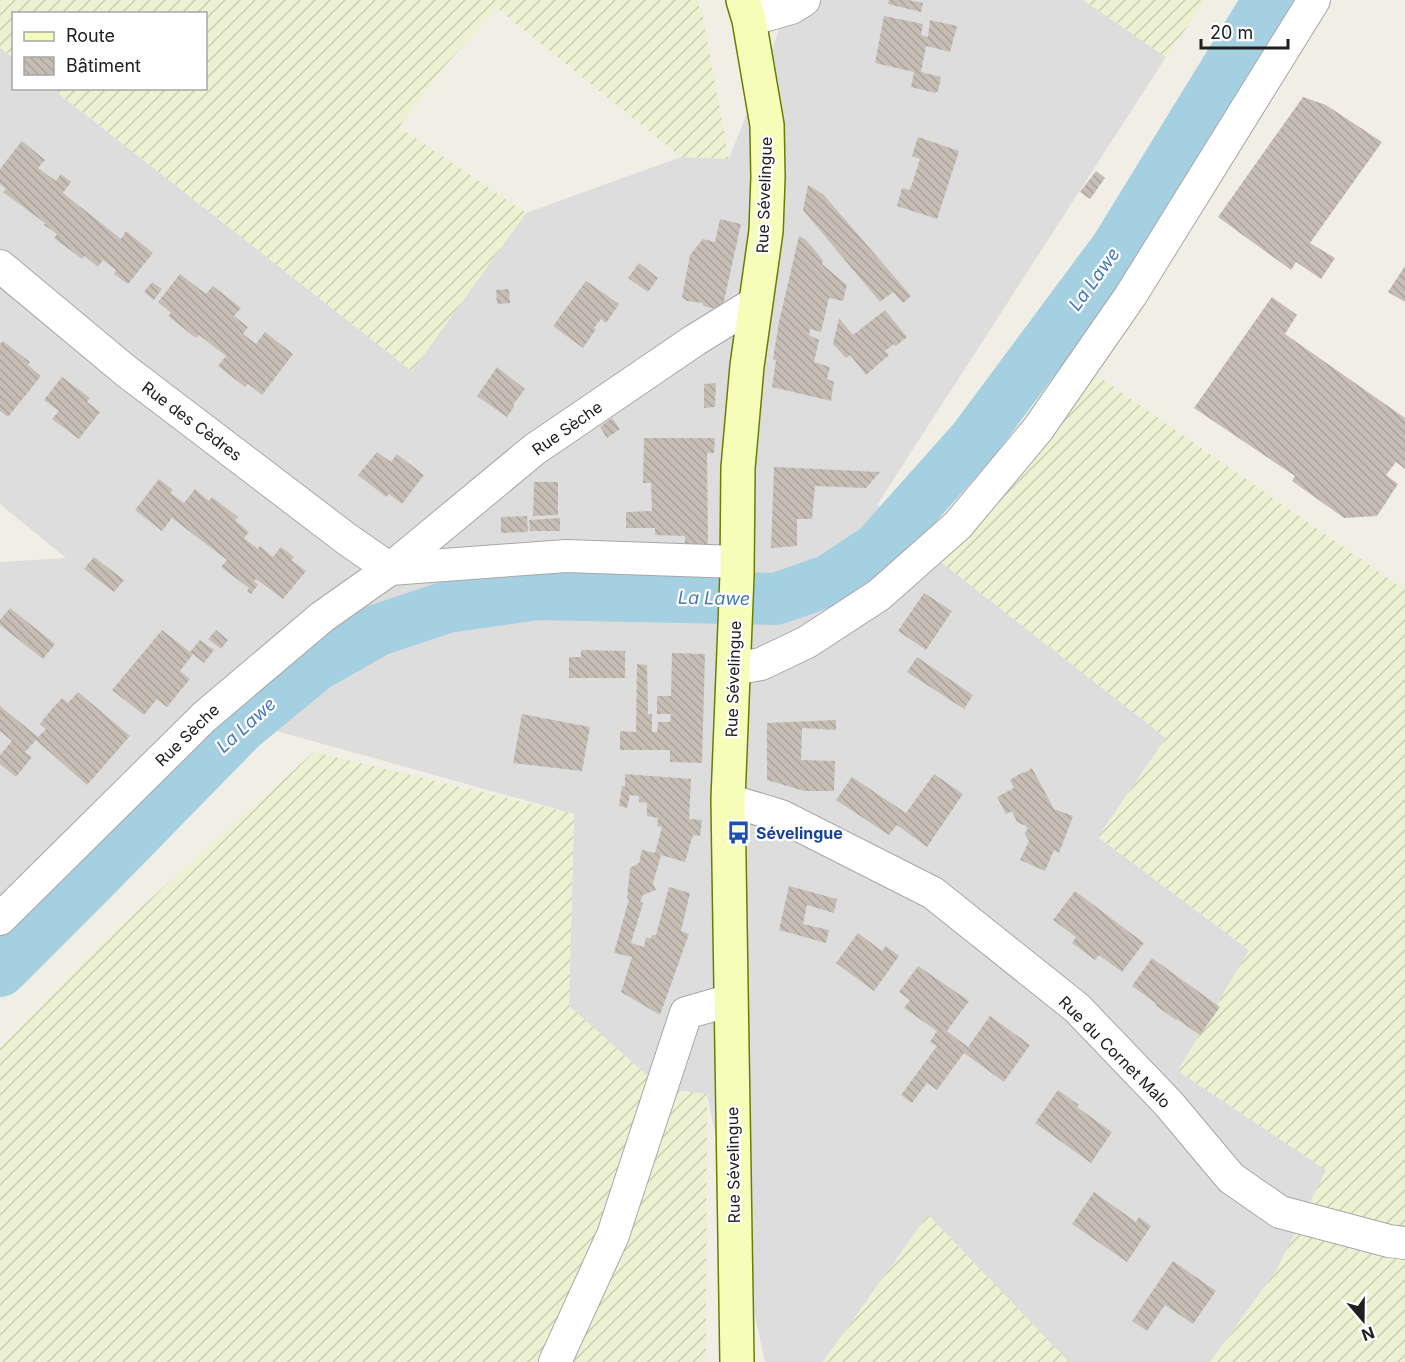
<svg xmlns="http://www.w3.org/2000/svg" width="1405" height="1362" font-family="Inter,sans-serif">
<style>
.residential{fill:#dedddd}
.farmland{fill:url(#farmland-furrows)}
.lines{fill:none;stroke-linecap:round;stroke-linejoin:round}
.river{stroke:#a4d0e1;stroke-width:52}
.building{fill:url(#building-back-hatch)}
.minor-casing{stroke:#a7a7a7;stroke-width:34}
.secondary-casing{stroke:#697e00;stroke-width:36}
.minor{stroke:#fff;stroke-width:32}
.secondary{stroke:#f6fdb8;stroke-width:33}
.labels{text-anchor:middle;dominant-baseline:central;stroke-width:4.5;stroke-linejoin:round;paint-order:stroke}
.street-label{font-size:16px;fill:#202020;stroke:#fff}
.transit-label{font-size:16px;font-weight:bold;fill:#164399;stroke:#fff;text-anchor:start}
.water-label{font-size:18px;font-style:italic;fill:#4678b6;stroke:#fff}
</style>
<defs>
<pattern id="farmland-furrows" width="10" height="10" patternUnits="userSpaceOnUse" patternTransform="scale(1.5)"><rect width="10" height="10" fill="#ecf1d1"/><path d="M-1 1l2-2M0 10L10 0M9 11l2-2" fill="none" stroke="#caceb3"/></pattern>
<pattern id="building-back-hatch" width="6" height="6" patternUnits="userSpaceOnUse" patternTransform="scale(1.5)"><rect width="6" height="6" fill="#c6beb5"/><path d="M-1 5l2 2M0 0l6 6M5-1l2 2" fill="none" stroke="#aaa39b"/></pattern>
</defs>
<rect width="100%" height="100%" fill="#f1eee6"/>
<path class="residential" d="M768,0H1083L1166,57L877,505L928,552L1166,738L1098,837L1249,950L1178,1071L1327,1169L1276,1271L1210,1362H1069L928,1215L823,1362H765L707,1095L661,1088L569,1006L574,814L223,716L0,906V562L66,558L0,504V47L13,58L14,88L53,89L412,371L526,213L681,157L729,159L780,28Z"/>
<g class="farmland">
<path d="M0,0H697L703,18L729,159L681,157L497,8L441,70L399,127L526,213L412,371L53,89L206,88V14H14L13,58L0,47Z"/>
<path d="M1083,0H1206L1166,57Z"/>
<path d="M1082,365L1405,590V1362H1210L1276,1271L1326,1170L1178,1071L1249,950L1098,837L1166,738L928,552Z"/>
<path d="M314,752L574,814L569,1006L661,1088L707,1094L706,1362H0V1047L109,936Z"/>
<path d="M928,1215L1069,1362H823Z"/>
</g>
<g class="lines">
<path class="river" d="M0,971L99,872L241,727L315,666L378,630L447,607L538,594L776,599L830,580L877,549L974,440L1116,249L1269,0"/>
</g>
<g class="building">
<path d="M889,0H908L923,3L921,12L888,4Z"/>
<path d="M884,16L923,24L921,35L928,37L930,20L957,26L950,52L926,46L921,72L941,77L938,91L935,93L911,87L914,72L875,63Z"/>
<path d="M1303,97L1326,105L1382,142L1310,243L1335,258L1321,279L1296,262L1291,270L1218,217Z"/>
<path d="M918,137L959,151L937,219L897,206L902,188L910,190L920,159L912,156Z"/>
<path d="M22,141L45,160L38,168L56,181L61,174L71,182L63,193L121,239L126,231L153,253L128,284L114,274L116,270L103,260L98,267L85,256L82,259L54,238L57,234L44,225L45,223L3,192L6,189L0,184V169Z"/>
<path d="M1096,171L1105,178L1090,199L1080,192Z"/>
<path d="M808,185L823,194L911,296L903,303L893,292L880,302L803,210Z"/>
<path d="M720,219L741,224L722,310L703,306V303L687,301L682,297L690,255L703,239L715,242Z"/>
<path d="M799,236L806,240L823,260L822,264L847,285L843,301L829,298L821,332L810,329L809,335L819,340L814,362L830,367L827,379L834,382L831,401L772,387L776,360L773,359L779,322Z"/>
<path d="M639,263L658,278L648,292L628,278Z"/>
<path d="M1405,266V302L1388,292Z"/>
<path d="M180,274L206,294L213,286L241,308L234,316L248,327L243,334L256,344L265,332L293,354L262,395L248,384L245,387L218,366L226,356L199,335L196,338L168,316L171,313L158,302Z"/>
<path d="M586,281L619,304L606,323L601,319L594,328L596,329L583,348L553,326Z"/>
<path d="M152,282L162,289L154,300L144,292Z"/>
<path d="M509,289L510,303L497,304L496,290Z"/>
<path d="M1272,297L1297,315L1285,334L1405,418V469L1396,462L1386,475L1398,484L1377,516L1344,518L1292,481L1295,476L1194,408Z"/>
<path d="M885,310L907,337L896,346L894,344L885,351L889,355L866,375L850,355L846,358L833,344L839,318L853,335Z"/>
<path d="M3,341L30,362L28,365L41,376L8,417L0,411V344Z"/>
<path d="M497,367L525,389L513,405L514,407L507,417L477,396Z"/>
<path d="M62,377L90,398L87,402L100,412L79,439L52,419L59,411L44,400Z"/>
<path d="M716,383L715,407L704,408V384Z"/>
<path d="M612,418L620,429L607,438L600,427Z"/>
<path d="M644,438H715L714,453H707L708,549H685V536L655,535V528H626V512L652,511L651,483H643Z"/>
<path d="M377,452L391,462L397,454L424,475L402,504L389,494L386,497L358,475Z"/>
<path d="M774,467L880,472L866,488L815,486L812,519H797V546L771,548Z"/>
<path d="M159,479L173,490L170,493L184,503L195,489L209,501L212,497L238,517L235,520L249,532L244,538L258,549L260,546L273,557L281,547L294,557L291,560L306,571L283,599L256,579L254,581L258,585L251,594L247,591L249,588L221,567L227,560L172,518L162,531L135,510Z"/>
<path d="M534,482H558V515L533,516Z"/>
<path d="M527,516L528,532L501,533V517Z"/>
<path d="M560,518V531H530L529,520Z"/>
<path d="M94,557L124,580L114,592L84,569Z"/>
<path d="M924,593L952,611L926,650L898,631Z"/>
<path d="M10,608L55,644L43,659L0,625V620Z"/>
<path d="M162,630L190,652L200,640L214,650L204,663L193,654L180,671L190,679L167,707L157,699L144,715L112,690Z"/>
<path d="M216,630L228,640L221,649L208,639Z"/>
<path d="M581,650L625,651V678H569V657H581Z"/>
<path d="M672,653L705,654L702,763L670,762V750H620V731L636,732L637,664L647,665L648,714H652V732H657L658,722H670L671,714H657V696H671Z"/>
<path d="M917,657L973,695L964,709L907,672Z"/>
<path d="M78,692L130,736L87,785L36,740L25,752L32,757L16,777L0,764V755L12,741L0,731V706L38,737L46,729L40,724L51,710L62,698L68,703Z"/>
<path d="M522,714L590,727L582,771L513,763Z"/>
<path d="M836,720V730L802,728L801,760L835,761L834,791H804L767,780V723Z"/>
<path d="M1032,768L1054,809L1073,816L1059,853L1054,850L1045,871L1020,860L1029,841L1025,834V832L1028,829L1026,826L1017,822L1012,811L1006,814L997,797L1014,788L1010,780L1023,772L1024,773Z"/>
<path d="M625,774L691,779L689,819L702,820L700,836L693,835L685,862L661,855L653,883L656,890L643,895L640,902L643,903L631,943L644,947L646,937L651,939L652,935H656L669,887L690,893L681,931L689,934L660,1015L621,992L632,957L614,953L629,899L627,898L630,868L639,863L642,850L655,853L662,827L657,826L658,818L647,816V803L639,802V796L630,795L627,808L619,806L622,786L625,787Z"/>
<path d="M934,774L963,794L927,847L897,825L889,835L836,800L852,777L906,813Z"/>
<path d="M789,886L837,899L834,913L807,905L803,924L829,930L826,943L779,930Z"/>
<path d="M1075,891L1144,943L1122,972L1099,955L1095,960L1072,943L1076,937L1053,920Z"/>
<path d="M858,933L882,951L886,946L899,956L874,991L836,963Z"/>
<path d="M1152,958L1220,1007L1200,1035L1177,1019L1176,1020L1155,1005L1157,1004L1132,986Z"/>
<path d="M918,966L969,1001L947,1031L968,1047L990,1016L1030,1045L1004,1082L964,1053L937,1090L927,1083L912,1103L901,1095L937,1046L930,1042L937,1031L904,1008L910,1000L899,992Z"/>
<path d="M1058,1090L1079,1105L1077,1107L1112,1132L1091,1163L1035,1123Z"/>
<path d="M1094,1192L1136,1222L1139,1217L1151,1226L1127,1262L1072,1224Z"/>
<path d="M1173,1261L1216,1291L1193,1324L1165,1305L1147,1331L1132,1321Z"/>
</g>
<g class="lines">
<defs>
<g id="minor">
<path d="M749,20L791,8L804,0"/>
<path d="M0,266L126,371L348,540L390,569"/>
<path d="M390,569L566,556L737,562"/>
<path d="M733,669L761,664L807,642L879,595L958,525L1038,429L1131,295L1314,0"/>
<path d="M728,800L781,816L933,893L1077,1008L1169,1104L1231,1178L1280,1212L1389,1241L1405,1243"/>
<path d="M0,919L204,717L322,617L390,569L535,449L695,340L755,303"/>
<path d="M555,1362L613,1235L686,1013L731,1000"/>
</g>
<path id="secondary" d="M737,1362L728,800L737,575L738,468L747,366L766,231L768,177L767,125L749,20L743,0"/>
</defs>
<use href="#minor" class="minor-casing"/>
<use href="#secondary" class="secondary-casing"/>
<use href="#minor" class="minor"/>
<use href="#secondary" class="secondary"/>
</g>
<defs>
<symbol id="bus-bare" viewBox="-9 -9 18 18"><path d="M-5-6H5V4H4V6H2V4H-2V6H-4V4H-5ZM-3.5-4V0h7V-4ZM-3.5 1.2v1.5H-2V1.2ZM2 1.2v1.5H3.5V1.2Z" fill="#1a4fb4" stroke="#fff" stroke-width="2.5" paint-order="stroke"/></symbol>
</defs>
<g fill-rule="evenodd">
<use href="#bus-bare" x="722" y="816" width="33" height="33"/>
</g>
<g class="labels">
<g class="street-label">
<text transform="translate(764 195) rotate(-88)">Rue Sévelingue</text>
<text transform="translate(192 421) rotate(37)">Rue des Cèdres</text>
<text transform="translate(567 428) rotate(-35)">Rue Sèche</text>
<text transform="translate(733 679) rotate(-88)">Rue Sévelingue</text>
<text transform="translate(187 735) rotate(-44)">Rue Sèche</text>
<text transform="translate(1115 1052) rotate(45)">Rue du Cornet Malo</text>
<text transform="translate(733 1165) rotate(-91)">Rue Sévelingue</text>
</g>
<g class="transit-label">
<text x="756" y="833">Sévelingue</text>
</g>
<g class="water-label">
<text transform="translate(1094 279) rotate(-54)">La Lawe</text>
<text transform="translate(714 598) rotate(1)">La Lawe</text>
<text transform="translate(246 725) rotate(-42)">La Lawe</text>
</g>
</g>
<rect x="12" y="12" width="195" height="78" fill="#ffffff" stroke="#a6a6a6" stroke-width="1.5"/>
<rect x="24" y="32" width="30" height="9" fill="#f6fdb8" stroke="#a6a6a6" stroke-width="1.5"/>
<text x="66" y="42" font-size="18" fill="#202020">Route</text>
<rect x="24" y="57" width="30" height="18" fill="url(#building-back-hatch)" stroke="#a6a6a6" stroke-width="1.5"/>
<text x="66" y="72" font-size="18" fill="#202020">Bâtiment</text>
<g transform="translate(1363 1320) rotate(160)" stroke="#ffffff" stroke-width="4.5" paint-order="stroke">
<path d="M0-4.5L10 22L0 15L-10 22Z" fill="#202020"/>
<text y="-9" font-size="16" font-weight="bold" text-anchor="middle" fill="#202020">N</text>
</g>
<path d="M1201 39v9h87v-9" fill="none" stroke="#202020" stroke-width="3"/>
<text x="1210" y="39" font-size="18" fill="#202020" stroke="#ffffff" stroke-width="4.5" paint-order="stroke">20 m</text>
</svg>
